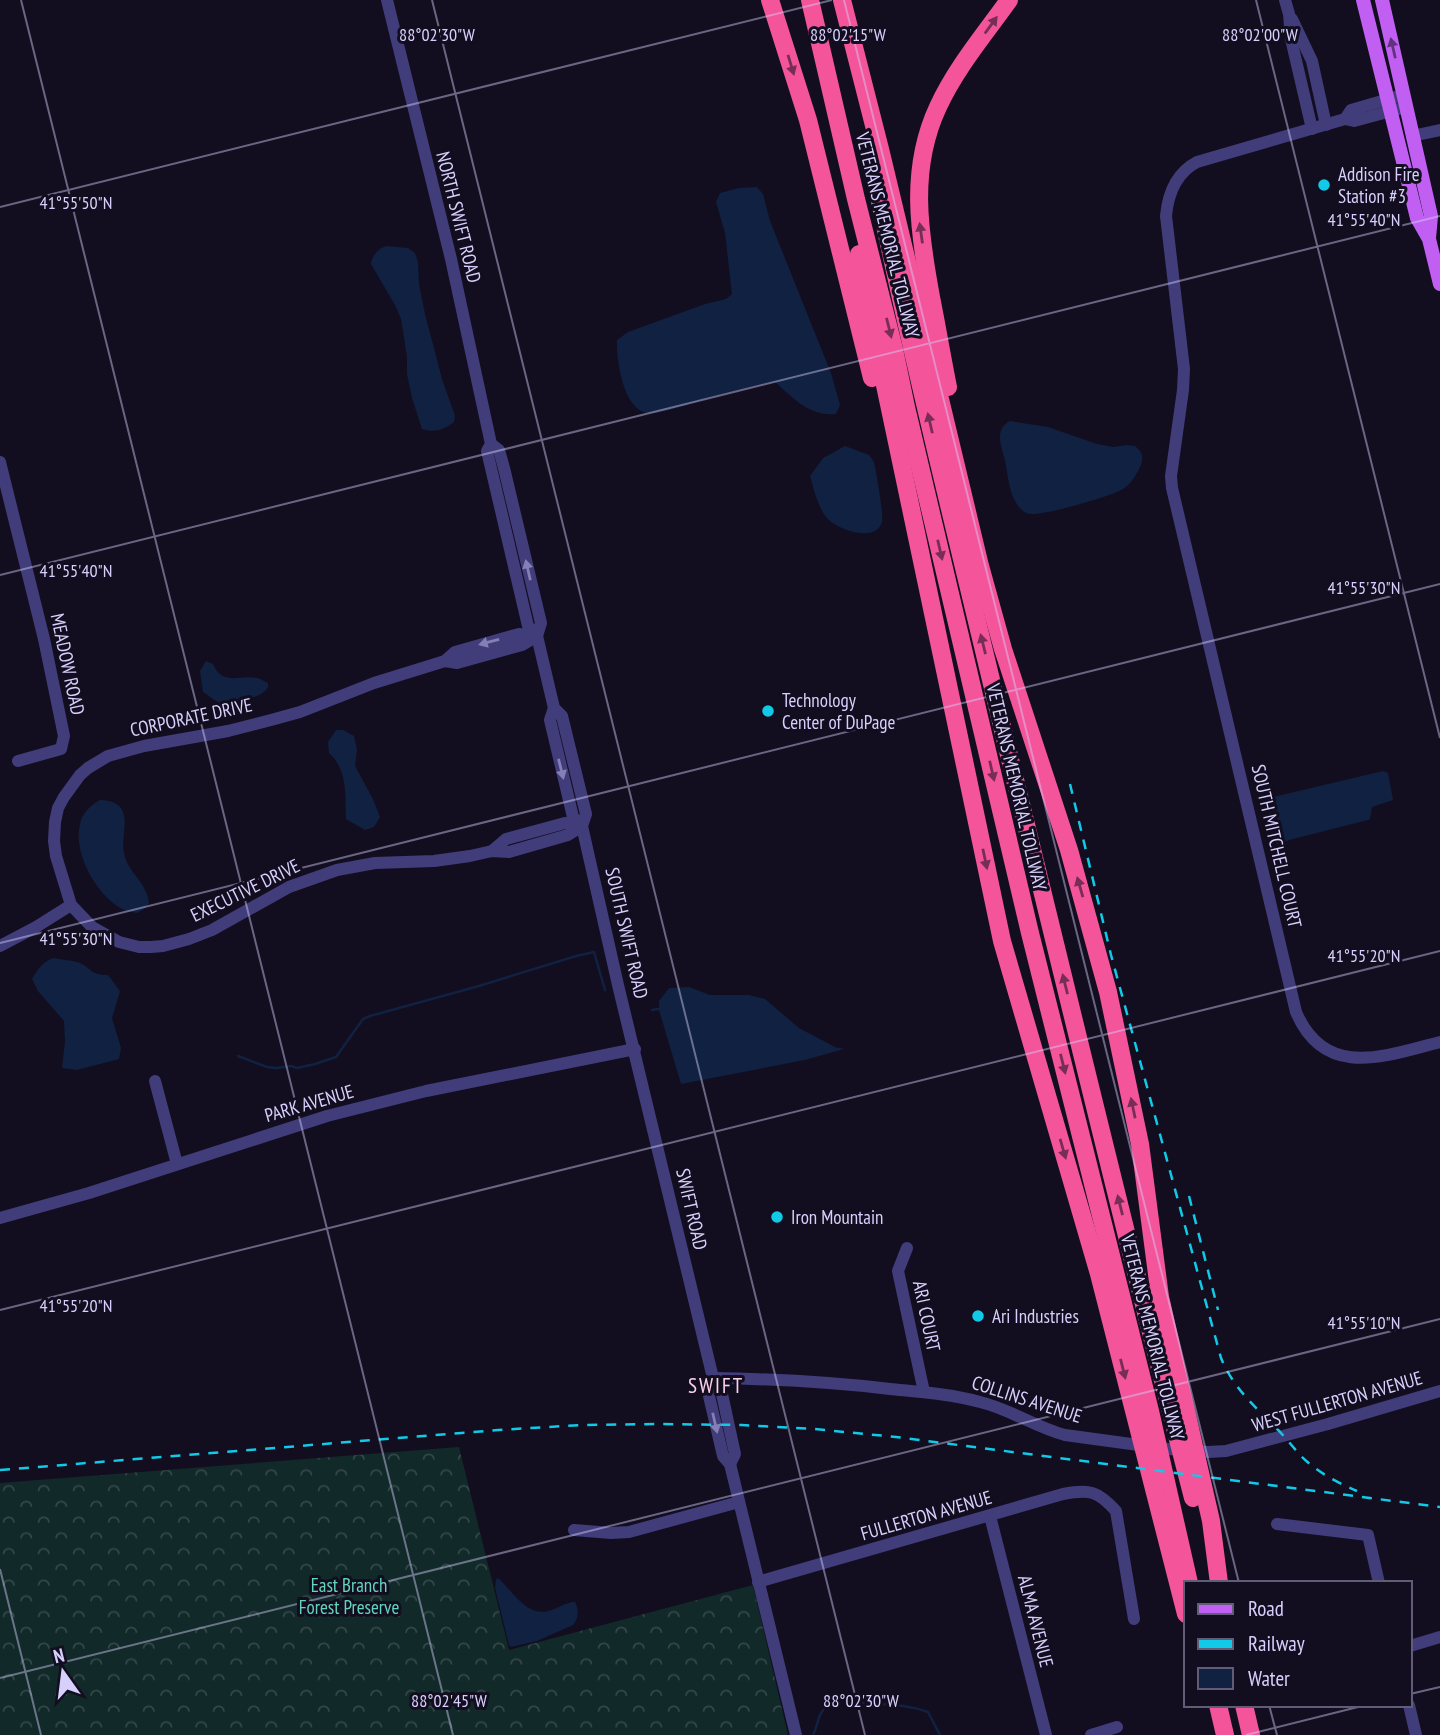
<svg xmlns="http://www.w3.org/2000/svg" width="1440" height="1735" font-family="'PT Sans Narrow',sans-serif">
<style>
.forest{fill:url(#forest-crowns)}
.water{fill:#112141}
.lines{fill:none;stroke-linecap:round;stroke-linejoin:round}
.stream{stroke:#112141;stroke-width:2.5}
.minor{stroke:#413d7b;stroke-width:12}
.major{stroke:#c15ff3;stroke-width:14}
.highway{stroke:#f3549a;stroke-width:18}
.rail{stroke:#11cae7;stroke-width:2.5;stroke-dasharray:10 9;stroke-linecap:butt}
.oneway{fill:#772e56}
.oneway2{fill:#61327e}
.oneway3{fill:#847fb5}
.ticks{fill:none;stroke:#d7d0fc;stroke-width:2;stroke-opacity:0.45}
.poi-dot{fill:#11cae7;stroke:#120e1f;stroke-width:2.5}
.labels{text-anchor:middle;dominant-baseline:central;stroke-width:6;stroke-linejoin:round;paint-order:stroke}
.poi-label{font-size:19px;fill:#d7d0fc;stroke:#120e1f;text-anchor:start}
.street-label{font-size:19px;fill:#d7d0fc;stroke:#120e1f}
.park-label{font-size:19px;fill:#62d6bd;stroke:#120e1f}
.neighbourhood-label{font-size:21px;letter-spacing:2px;fill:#fcd2eb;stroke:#120e1f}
.ticks-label{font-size:18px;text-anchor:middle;fill:#d7d0fc;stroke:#120e1f;stroke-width:6;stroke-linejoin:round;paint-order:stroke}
</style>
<defs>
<pattern id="forest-crowns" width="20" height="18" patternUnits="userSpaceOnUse" patternTransform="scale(1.75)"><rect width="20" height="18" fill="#122929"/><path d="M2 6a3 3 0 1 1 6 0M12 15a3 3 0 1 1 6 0" fill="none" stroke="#344749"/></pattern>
</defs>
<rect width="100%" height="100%" fill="#120e1f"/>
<path class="forest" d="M459,1447L509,1650L753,1585L788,1735H0V1483Z"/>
<g class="water">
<path d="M757,187L763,194L770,221L831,373L840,405L836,414C810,417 793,398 775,382C753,386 732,392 712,397C697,401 657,417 644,412C623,406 616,359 617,340L628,332L705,304L726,299L732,294L725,233L716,202L720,193L739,188Z"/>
<path d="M387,246L408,248L415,253L418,262L419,284L425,314L442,379L455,416L454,422C443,430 435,433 422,429L412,398L407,374V357L401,319L395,305L371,264C371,256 380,247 387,246Z"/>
<path d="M1010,421L1048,427L1097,444L1114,447L1126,445L1135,446C1142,452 1144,456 1141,465C1136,475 1131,485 1121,490C1109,497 1045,515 1032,514C1028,514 1025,513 1022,510C1009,499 1008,475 1005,460C1001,446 994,429 1010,421Z"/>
<path d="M845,446L869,455L874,462C876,472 884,514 882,522C876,544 835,529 826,517C817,505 814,489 810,476L823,458Z"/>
<path d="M206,661L213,664C223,687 240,674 257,678C260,678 265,682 268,683V687C260,701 234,700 219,703L203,692L200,671Z"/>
<path d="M336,730H343L354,736L357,750L355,766L373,799L380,817L374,827L365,830L346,819C345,796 348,770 329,753L328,742Z"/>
<path d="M1383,771L1388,773L1393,800L1372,807L1370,819L1368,820L1289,840L1280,845L1276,844L1267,803V800L1269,798Z"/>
<path d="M100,800C108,800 116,802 121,808C129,820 121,839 124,853C127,872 147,882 149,903L144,909L137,913C134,912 130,912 127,911C99,901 72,853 80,824C82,813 91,805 100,800Z"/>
<path d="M54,958C62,960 70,960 77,962C92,967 88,975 108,975L120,991L112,1018L121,1048L119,1059L77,1070L62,1068L65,1041L64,1021L38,991L32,979C38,969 43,961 54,958Z"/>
<path d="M689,987L710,995H749L765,999L799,1028L835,1047L844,1049L805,1060L681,1084L659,1010V1001L669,988Z"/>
<path d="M498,1578C512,1590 526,1617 548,1611C558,1609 565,1602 575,1602C579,1610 579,1618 573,1625L537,1641L511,1647L509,1645L495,1588L496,1580Z"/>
</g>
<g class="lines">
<g class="stream">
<path d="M652,1010L658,1009"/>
<path d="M238,1056L267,1067L277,1068L291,1066L297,1068L315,1064L336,1057L363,1019L370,1016L479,986L576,956L594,952L605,990"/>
<path d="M813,1735C818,1726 818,1712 827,1706C838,1697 851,1702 863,1703C887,1705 905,1704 928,1712L940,1735"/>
</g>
<g class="minor">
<path d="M387,0L451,259L491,444L487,451L528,626L537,636L554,708L562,716L586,814L582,826L618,985L713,1378L722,1394L735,1454L730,1464"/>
<path d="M1285,0L1289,14L1291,39L1312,129"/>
<path d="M1292,19L1312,61L1326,125"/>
<path d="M1406,107L1354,121L1345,119L1197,162C1176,173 1168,194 1166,216L1184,369L1183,390L1171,476L1172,488L1296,1012C1325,1080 1385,1056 1440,1042"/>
<path d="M1345,119L1351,110L1403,95"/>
<path d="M1412,136L1440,130"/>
<path d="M491,444L499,450L504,468L541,623L537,636"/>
<path d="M0,462L44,639L64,736L61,749L18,761"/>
<path d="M537,636L519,634L455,652L445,661L374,683L300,712L271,720L228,731L144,746L108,756L88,768L80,775L64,797L58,808L55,822L54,841L56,856L71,905L92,927L119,942L139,947H151L163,946L189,939L212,930L289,887L337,870L375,863L434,861L470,856L492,851L509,852L568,835L582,826"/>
<path d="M445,661L457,663L522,645L537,636"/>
<path d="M554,708L550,720L573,817L582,826"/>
<path d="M492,851L506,839L565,823L582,826"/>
<path d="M0,946L36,927L71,905"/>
<path d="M155,1081L177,1164"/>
<path d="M0,1218L89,1193L327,1116L426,1091L635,1049"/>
<path d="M907,1248L898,1271L924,1392"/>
<path d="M713,1378C772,1379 831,1382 890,1389C920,1392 951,1394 980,1402C1010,1409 1035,1427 1065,1435L1168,1449L1208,1452L1226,1451L1328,1424L1440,1391"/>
<path d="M713,1378L709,1396L723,1456L730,1464L796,1735"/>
<path d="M990,1516L1046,1735"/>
<path d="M1277,1524L1368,1535L1379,1583"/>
<path d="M574,1530L611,1533L629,1532L739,1502"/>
<path d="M758,1582L1063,1494C1090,1489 1098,1491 1116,1511L1134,1619"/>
<path d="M1410,1646L1440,1637"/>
<path d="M1409,1705L1416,1735"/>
<path d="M1091,1735L1117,1727"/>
</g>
<g class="major">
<path d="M1363,0L1417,218L1429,239L1440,284"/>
<path d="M1382,0L1431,216L1429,238"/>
</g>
<g class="highway">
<path d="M770,0L808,120L872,378"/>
<path d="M810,0L856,199L894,349L906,407L1030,933L1150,1411L1189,1583"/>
<path d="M842,0L880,149L980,566L1003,649L1069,850L1108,992L1140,1144L1160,1297L1211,1521L1219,1583"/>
<path d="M873,168C913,363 962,557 1008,751C1069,1000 1129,1250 1193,1498"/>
<path d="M859,254L870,314L1002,941L1099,1274L1186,1614"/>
<path d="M948,387C942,357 937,327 931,297C919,232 909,169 938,107C956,68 984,35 1009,0"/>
<path d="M1218,1705L1225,1735"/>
<path d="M1244,1705L1251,1735"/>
</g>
<g class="rail">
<path d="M1070,784L1111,955L1221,1358C1232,1385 1251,1403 1271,1423C1282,1433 1291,1445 1301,1456C1317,1472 1336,1482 1357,1491"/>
<path d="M1189,1196L1218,1310"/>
<path d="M0,1470L498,1430L582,1425L657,1424L742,1425L814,1429L896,1437L1440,1507"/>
</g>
</g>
<defs><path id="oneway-solid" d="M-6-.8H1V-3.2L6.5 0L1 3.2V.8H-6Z" transform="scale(1.75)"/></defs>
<g class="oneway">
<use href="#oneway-solid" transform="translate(991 25) rotate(-54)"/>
<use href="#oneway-solid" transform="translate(791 65) rotate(73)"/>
<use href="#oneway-solid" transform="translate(921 233) rotate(-98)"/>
<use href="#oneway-solid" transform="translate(889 328) rotate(76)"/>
<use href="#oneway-solid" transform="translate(930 423) rotate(-103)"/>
<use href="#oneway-solid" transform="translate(940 550) rotate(77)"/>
<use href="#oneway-solid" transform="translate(983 644) rotate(-104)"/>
<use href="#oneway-solid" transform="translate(992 771) rotate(77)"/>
<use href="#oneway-solid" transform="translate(985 859) rotate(78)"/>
<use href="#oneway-solid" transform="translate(1080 887) rotate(-106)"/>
<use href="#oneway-solid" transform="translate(1065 984) rotate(-104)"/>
<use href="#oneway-solid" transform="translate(1063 1064) rotate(76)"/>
<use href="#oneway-solid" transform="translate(1133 1108) rotate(-102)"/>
<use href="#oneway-solid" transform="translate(1063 1149) rotate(74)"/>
<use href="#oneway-solid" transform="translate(1120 1205) rotate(-104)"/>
<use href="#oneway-solid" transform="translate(1123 1369) rotate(76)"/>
</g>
<use class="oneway2" href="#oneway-solid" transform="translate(1393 48) rotate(-103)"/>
<g class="oneway3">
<use href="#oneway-solid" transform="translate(528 570) rotate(-103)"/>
<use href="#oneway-solid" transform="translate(489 642) rotate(165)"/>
<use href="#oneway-solid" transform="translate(561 769) rotate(76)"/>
<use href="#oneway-solid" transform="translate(715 1423) rotate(77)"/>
</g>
<path class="ticks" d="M21,0L453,1735M432,0L865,1735M844,0L1239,1583M1256,0L1440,738M0,207L832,0M0,575L1440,216M0,943L1440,584M0,1310L1440,951M0,1569L41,1735M0,1678L1440,1319M1410,1694L1440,1687M1269,1705L1277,1735M1246,1735L1366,1705"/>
<g class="poi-dot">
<circle cx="1324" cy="185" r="7"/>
<circle cx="768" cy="711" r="7"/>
<circle cx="777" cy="1217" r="7"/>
<circle cx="978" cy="1316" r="7"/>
</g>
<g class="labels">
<g class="poi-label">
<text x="1338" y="174">Addison Fire<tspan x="1338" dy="22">Station #3</tspan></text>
<text x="782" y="700">Technology<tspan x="782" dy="22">Center of DuPage</tspan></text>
<text x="791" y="1217">Iron Mountain</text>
<text x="992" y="1316">Ari Industries</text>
</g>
<g class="street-label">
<text transform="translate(459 217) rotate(76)">NORTH SWIFT ROAD</text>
<text transform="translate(888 235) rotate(76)">VETERANS MEMORIAL TOLLWAY</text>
<text transform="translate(68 664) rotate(78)">MEADOW ROAD</text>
<text transform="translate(191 717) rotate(-12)">CORPORATE DRIVE</text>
<text transform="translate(1017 787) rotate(77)">VETERANS MEMORIAL TOLLWAY</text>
<text transform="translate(1277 846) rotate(77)">SOUTH MITCHELL COURT</text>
<text transform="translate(245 890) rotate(-26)">EXECUTIVE DRIVE</text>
<text transform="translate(627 933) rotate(77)">SOUTH SWIFT ROAD</text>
<text transform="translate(309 1103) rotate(-16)">PARK AVENUE</text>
<text transform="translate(692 1209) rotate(77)">SWIFT ROAD</text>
<text transform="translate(927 1316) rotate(78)">ARI COURT</text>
<text transform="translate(1153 1337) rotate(76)">VETERANS MEMORIAL TOLLWAY</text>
<text transform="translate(1027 1399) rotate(18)">COLLINS AVENUE</text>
<text transform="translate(1337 1401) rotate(-16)">WEST FULLERTON AVENUE</text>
<text transform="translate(926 1515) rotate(-16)">FULLERTON AVENUE</text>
<text transform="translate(1036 1621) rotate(76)">ALMA AVENUE</text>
</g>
<g class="park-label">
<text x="349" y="1585">East Branch<tspan x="349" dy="22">Forest Preserve</tspan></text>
</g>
<g class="neighbourhood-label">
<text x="716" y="1385">SWIFT</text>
</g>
</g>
<g class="ticks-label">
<text x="437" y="41">88°02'30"W</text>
<text x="848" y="41">88°02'15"W</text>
<text x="1260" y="41">88°02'00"W</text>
<text x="76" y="209">41°55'50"N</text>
<text x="1364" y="226">41°55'40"N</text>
<text x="76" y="577">41°55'40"N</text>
<text x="1364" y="594">41°55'30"N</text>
<text x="76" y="945">41°55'30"N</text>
<text x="1364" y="962">41°55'20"N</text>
<text x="76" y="1312">41°55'20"N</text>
<text x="1364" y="1329">41°55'10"N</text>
<text x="449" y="1707">88°02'45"W</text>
<text x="861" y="1707">88°02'30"W</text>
</g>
<rect x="1184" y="1581" width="228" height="126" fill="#120e1f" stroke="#615c77" stroke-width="2"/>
<rect x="1198" y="1604" width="35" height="10" fill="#c15ff3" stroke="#615c77" stroke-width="2"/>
<text x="1248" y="1616" font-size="21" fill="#d7d0fc">Road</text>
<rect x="1198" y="1639" width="35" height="10" fill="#11cae7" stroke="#615c77" stroke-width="2"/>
<text x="1248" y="1651" font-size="21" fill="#d7d0fc">Railway</text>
<rect x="1198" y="1668" width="35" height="21" fill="#112141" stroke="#615c77" stroke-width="2"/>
<text x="1248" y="1686" font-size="21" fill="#d7d0fc">Water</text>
<g transform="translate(63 1672) rotate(346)" stroke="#120e1f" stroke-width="5" paint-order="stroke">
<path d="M0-5L12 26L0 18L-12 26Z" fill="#d7d0fc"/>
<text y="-10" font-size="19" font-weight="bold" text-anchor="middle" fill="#d7d0fc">N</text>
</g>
</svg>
